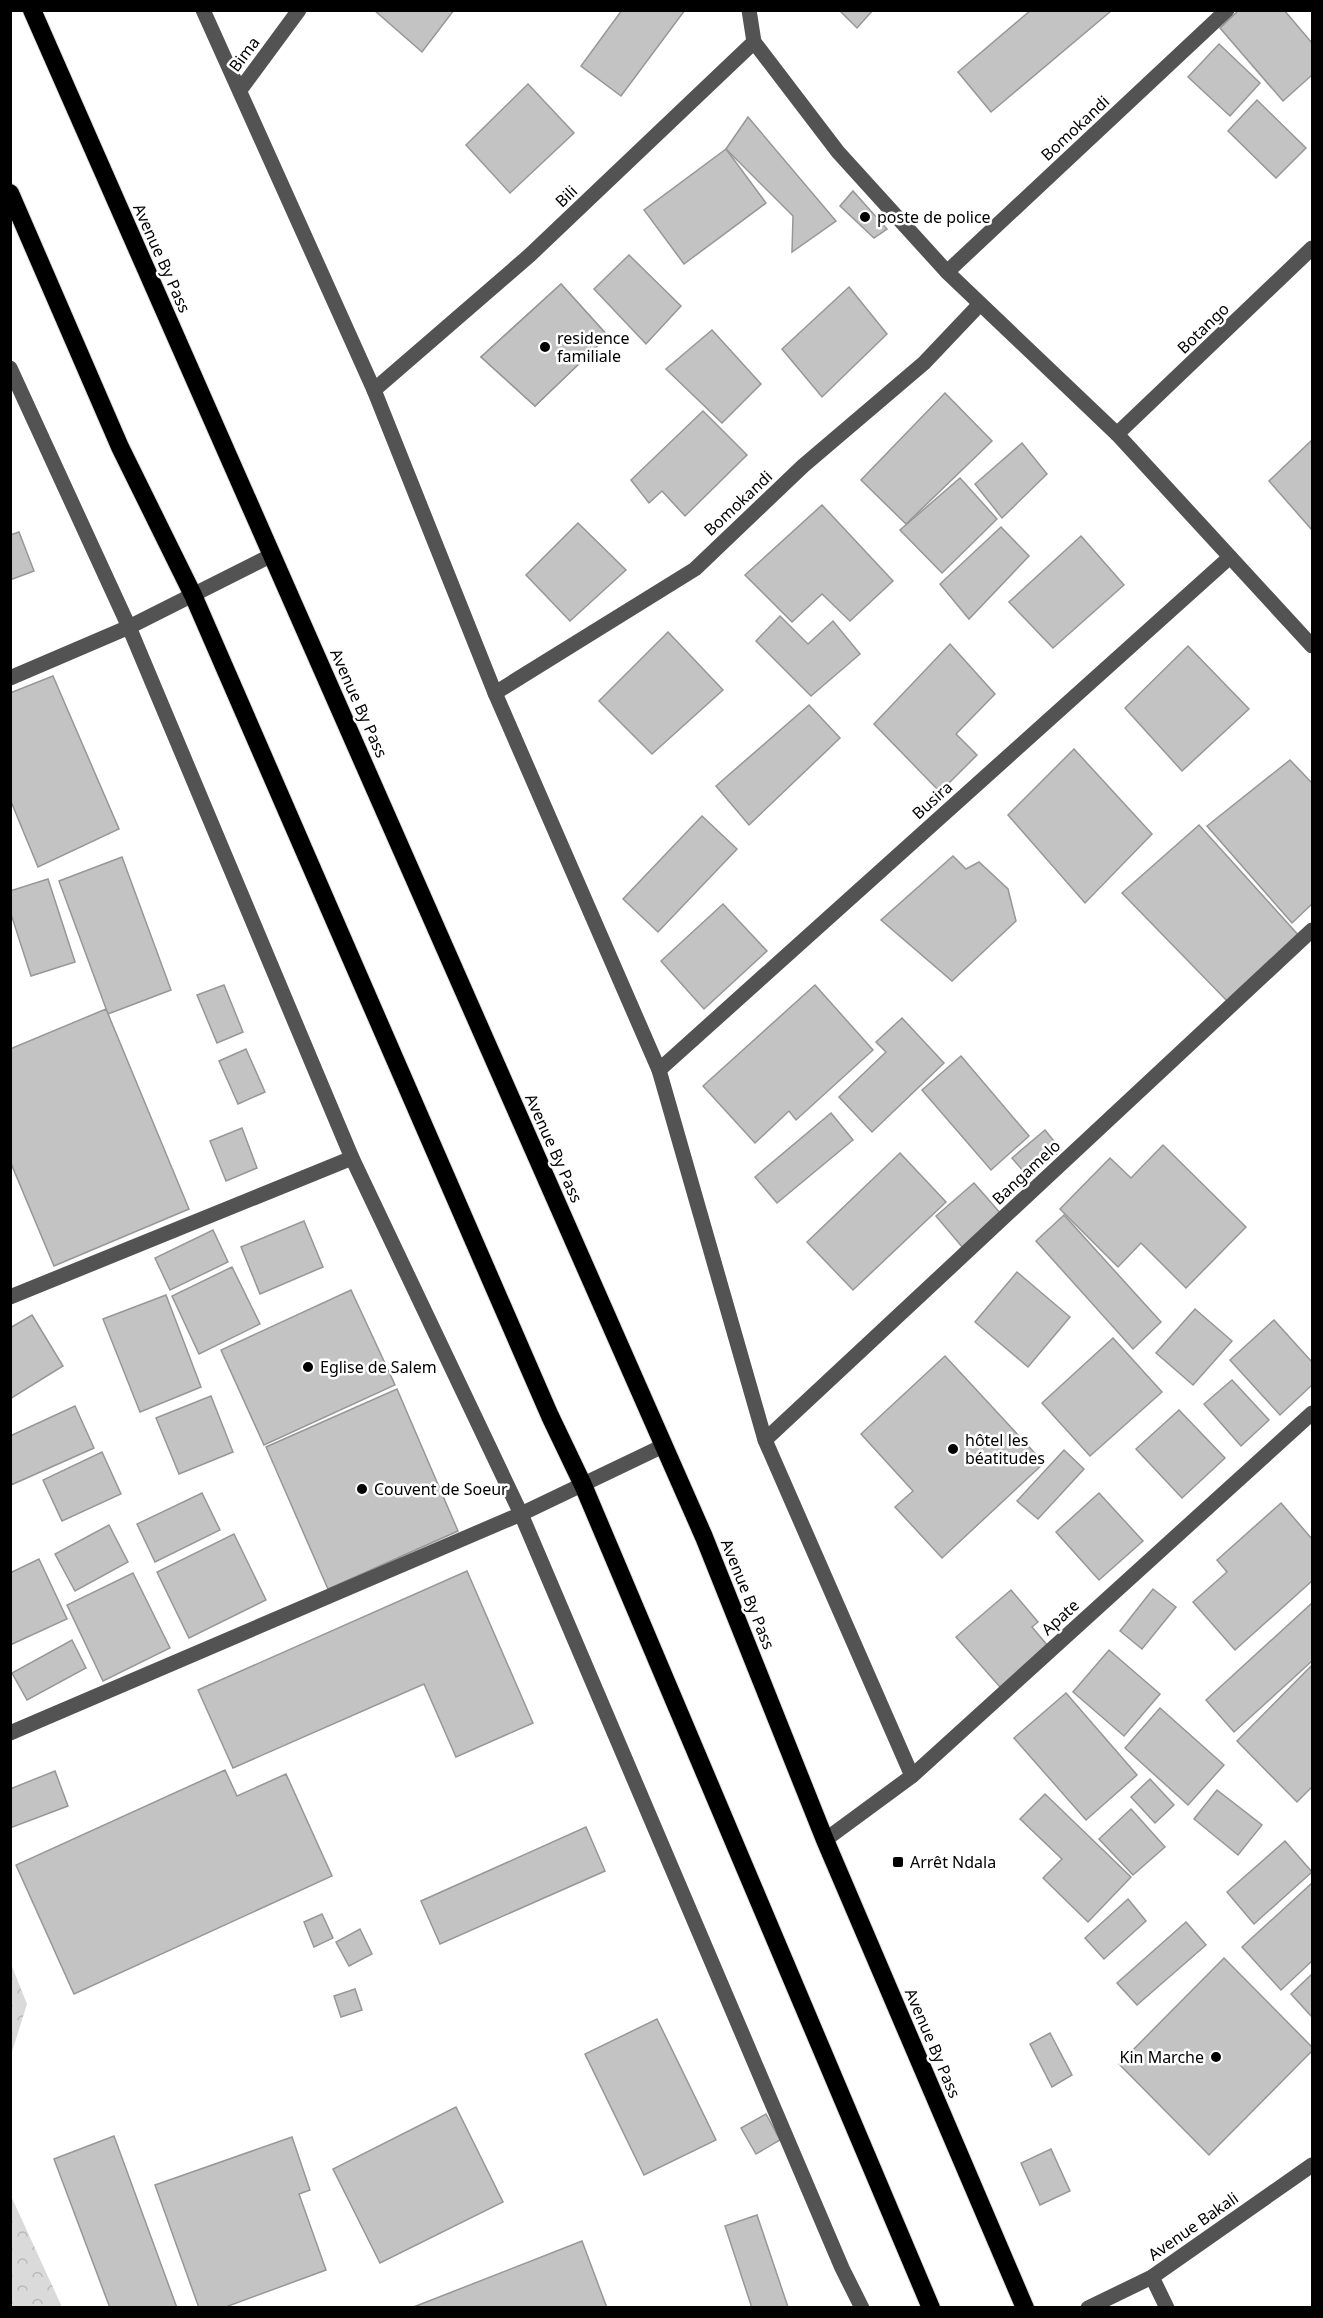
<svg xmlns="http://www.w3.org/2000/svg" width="1323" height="2318" font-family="'Noto Sans',sans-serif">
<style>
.forest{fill:url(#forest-crowns)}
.building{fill:#c3c3c3;stroke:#979797;stroke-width:1.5}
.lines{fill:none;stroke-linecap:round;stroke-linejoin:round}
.highway-casing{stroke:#dbdbdb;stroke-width:20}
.minor{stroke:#535353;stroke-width:15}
.highway{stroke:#000;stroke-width:18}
.poi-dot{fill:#000;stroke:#fff;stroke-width:2}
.labels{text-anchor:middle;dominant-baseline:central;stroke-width:5;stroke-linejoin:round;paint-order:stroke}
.street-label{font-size:16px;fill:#000;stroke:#fff}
.poi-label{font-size:16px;fill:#000;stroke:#fff;text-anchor:start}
</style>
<defs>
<pattern id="forest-crowns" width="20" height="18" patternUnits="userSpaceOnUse" patternTransform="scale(1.5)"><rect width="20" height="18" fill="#dadada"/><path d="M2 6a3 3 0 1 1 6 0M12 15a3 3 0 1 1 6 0" fill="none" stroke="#b9b9b9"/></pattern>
</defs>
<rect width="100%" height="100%" fill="#fff"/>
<g class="forest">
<path d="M11,1964L27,2004L11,2055Z"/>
<path d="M10,2196H11L62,2307H11Z"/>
</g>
<g class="building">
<path d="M374,10H454L422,52Z"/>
<path d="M622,10H685L621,96L581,66Z"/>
<path d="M839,10H873L857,28Z"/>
<path d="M1031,10L1111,11L991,112L958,72Z"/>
<path d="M1239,10H1284L1312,43V75L1283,101L1220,28Z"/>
<path d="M1219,44L1260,83L1230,116L1188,77Z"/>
<path d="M528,84L574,133L510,193L466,145Z"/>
<path d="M1257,100L1306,148L1276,178L1228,131Z"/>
<path d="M748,117L836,221L792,252L793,216L726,149Z"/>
<path d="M726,149L766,203L684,264L644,210Z"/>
<path d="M853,191L887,229L874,238L840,206Z"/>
<path d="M629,255L681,306L646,344L594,289Z"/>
<path d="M561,284L608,336L535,406L481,357Z"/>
<path d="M561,284L608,336L535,406L481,357Z"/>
<path d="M849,287L887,334L822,397L782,349Z"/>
<path d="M712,330L761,384L722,423L666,369Z"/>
<path d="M945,393L992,441L906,524L861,480Z"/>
<path d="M703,411L747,455L685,516L662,491L649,503L631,480Z"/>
<path d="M1312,440V530L1269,481Z"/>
<path d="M1022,443L1047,474L1002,518L975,484Z"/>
<path d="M960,478L997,519L942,573L900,530Z"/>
<path d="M822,505L893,581L850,621L822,594L792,622L745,575Z"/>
<path d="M578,523L626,570L570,621L526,575Z"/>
<path d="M1001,527L1029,556L969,619L940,584Z"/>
<path d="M19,532L34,571L10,580V535Z"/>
<path d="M1081,536L1124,585L1053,648L1009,602Z"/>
<path d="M780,616L808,644L833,621L860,654L811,696L756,641Z"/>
<path d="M668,632L723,690L652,754L599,701Z"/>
<path d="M950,644L995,694L956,734L977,755L940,792L874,724Z"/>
<path d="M1188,646L1249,709L1182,771L1125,708Z"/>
<path d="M53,676L119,829L38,867L10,799V693Z"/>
<path d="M809,705L840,738L749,825L716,786Z"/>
<path d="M1074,749L1152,834L1085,903L1008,815Z"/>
<path d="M1290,760L1312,783V904L1292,923L1207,826Z"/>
<path d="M702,816L737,849L658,932L623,899Z"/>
<path d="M1199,825L1301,938L1229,1003L1122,893Z"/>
<path d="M953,856L966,869L979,862L1008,889L1016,921L952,981L881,920Z"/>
<path d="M122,857L171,990L108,1014L59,881Z"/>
<path d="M48,879L75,962L31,976L10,911V891Z"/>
<path d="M723,904L767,951L704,1009L661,961Z"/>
<path d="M224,985L243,1032L217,1043L197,995Z"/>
<path d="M815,985L873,1050L796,1120L789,1111L755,1143L703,1086Z"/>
<path d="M106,1009L189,1209L54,1266L10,1161V1049Z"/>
<path d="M902,1018L944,1063L872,1132L839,1097L886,1052L876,1042Z"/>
<path d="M246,1049L265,1092L238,1104L219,1061Z"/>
<path d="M961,1056L1029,1136L991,1170L922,1090Z"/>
<path d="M831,1113L853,1140L777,1203L755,1177Z"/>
<path d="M242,1128L257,1168L226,1181L210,1141Z"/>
<path d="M1045,1130L1061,1150L1029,1178L1012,1158Z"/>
<path d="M1163,1145L1246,1227L1186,1288L1141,1243L1118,1267L1060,1209L1110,1158L1131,1178Z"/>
<path d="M900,1153L946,1202L853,1290L807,1242Z"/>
<path d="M974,1183L1001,1214L963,1248L936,1216Z"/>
<path d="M1064,1215L1161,1322L1133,1349L1036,1241Z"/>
<path d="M304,1221L323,1267L260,1294L241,1247Z"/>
<path d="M213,1230L228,1262L170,1290L155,1258Z"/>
<path d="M232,1267L260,1324L199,1354L172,1296Z"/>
<path d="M1017,1272L1070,1317L1028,1367L975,1322Z"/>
<path d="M351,1290L395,1385L264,1445L221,1350Z"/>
<path d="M166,1295L201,1387L140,1412L103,1319Z"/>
<path d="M1195,1309L1232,1341L1193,1385L1156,1353Z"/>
<path d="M32,1315L63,1366L10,1399V1328Z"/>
<path d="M1274,1320L1312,1362V1385L1280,1415L1230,1360Z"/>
<path d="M1113,1338L1162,1392L1090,1456L1042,1403Z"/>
<path d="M945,1356L1044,1463L942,1558L895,1507L913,1491L861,1434Z"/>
<path d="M1232,1380L1269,1420L1241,1446L1204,1404Z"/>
<path d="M397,1389L458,1531L328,1589L266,1447Z"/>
<path d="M211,1396L233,1452L179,1474L156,1418Z"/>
<path d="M75,1406L94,1448L11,1485L10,1436Z"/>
<path d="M1179,1410L1225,1458L1182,1498L1136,1449Z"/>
<path d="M1064,1450L1084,1469L1038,1519L1017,1501Z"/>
<path d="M102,1452L121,1494L62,1521L43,1480Z"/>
<path d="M202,1493L220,1530L155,1562L137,1524Z"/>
<path d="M1099,1493L1143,1541L1099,1580L1056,1532Z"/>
<path d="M1281,1503L1312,1539V1581L1235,1650L1193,1602L1227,1572L1217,1560Z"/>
<path d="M109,1525L128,1562L75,1591L55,1554Z"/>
<path d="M234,1534L266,1600L189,1638L157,1572Z"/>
<path d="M39,1559L67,1619L10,1645V1573Z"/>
<path d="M467,1571L533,1723L456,1757L424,1684L233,1768L198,1690Z"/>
<path d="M133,1573L170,1648L103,1681L67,1605Z"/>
<path d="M1153,1589L1176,1607L1142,1649L1120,1631Z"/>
<path d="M1011,1590L1038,1622L1032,1627L1048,1646L1000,1687L956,1637Z"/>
<path d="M1312,1603V1661L1234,1732L1206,1700Z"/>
<path d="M72,1640L86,1668L27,1700L12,1673Z"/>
<path d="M1109,1650L1160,1694L1124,1736L1073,1692Z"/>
<path d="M1312,1665V1787L1297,1802L1237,1741Z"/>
<path d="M1066,1693L1137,1775L1086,1820L1014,1738Z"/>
<path d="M1160,1708L1224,1765L1188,1805L1125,1748Z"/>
<path d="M225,1770L237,1796L286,1774L332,1876L74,1994L16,1865Z"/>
<path d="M55,1771L68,1806L10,1828V1789Z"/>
<path d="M1150,1779L1174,1805L1155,1823L1131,1797Z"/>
<path d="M1217,1790L1262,1825L1238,1855L1194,1819Z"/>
<path d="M1045,1794L1131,1877L1088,1922L1043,1878L1062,1859L1020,1819Z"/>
<path d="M1131,1809L1165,1847L1133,1875L1099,1839Z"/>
<path d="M586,1827L605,1871L440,1944L421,1901Z"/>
<path d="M1285,1841L1312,1872L1254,1924L1227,1892Z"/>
<path d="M1312,1883V1961L1281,1990L1242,1947Z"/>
<path d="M1128,1899L1146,1921L1104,1959L1085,1938Z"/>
<path d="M322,1914L333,1938L314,1947L304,1922Z"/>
<path d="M1186,1922L1206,1945L1137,2005L1117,1983Z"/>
<path d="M360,1929L372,1954L349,1966L336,1942Z"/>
<path d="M1224,1958L1312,2047V2051L1209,2155L1119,2064Z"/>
<path d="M1312,1974V2017L1291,1994Z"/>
<path d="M355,1989L362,2010L341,2017L334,1996Z"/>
<path d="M657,2019L716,2140L644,2175L585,2054Z"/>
<path d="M1050,2033L1072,2075L1052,2087L1030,2044Z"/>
<path d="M456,2107L503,2202L380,2263L333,2169Z"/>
<path d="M766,2114L780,2140L756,2154L741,2128Z"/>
<path d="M114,2136L177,2308H110L54,2159Z"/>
<path d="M292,2137L310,2190L299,2194L326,2270L223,2308H199L155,2185Z"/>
<path d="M1051,2149L1070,2191L1040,2205L1021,2163Z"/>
<path d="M757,2215L788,2307L752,2308L725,2226Z"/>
<path d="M582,2241L607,2308H411Z"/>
</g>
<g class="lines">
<defs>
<g id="highway">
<path d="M32,10L704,1537L825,1840L1025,2308"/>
<path d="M10,193L120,447L193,595L550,1416L583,1485L931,2308"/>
</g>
</defs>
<use href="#highway" class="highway-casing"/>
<g class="minor">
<path d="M203,10L374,390L495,693L659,1070L765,1440L912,1776"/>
<path d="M754,42L838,152L947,272L1117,434L1312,646"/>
<path d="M240,90L299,10"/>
<path d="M947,272L1227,10"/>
<path d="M10,368L129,627L352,1158L521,1514L842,2268L862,2308"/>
<path d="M374,390L530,255L754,42L749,10"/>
<path d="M1117,434L1312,248"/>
<path d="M10,678L129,627L272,555"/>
<path d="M495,693L695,569L803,466L924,363L980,304"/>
<path d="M659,1070L1230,557"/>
<path d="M10,1297L352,1158"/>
<path d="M765,1440L1312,930"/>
<path d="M10,1733L521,1514L663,1446"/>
<path d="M825,1840L912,1776L1312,1413"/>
<path d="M1152,2277L1167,2308"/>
<path d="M1088,2308L1152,2277L1312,2165"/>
</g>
<use href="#highway" class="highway"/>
</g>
<g class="poi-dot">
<circle cx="865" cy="217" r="6"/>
<circle cx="545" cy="347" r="6"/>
<circle cx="308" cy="1367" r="6"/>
<circle cx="953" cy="1449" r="6"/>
<circle cx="362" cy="1489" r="6"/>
<rect x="892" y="1856" width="12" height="12" rx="3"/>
<circle cx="1216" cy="2057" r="6"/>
</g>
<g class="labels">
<g class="street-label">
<text transform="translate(244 54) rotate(-53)">Bima</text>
<text transform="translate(1075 128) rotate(-43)">Bomokandi</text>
<text transform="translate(566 196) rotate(-44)">Bili</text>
<text transform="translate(162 258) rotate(66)">Avenue By Pass</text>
<text transform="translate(1203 328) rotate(-44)">Botango</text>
<text transform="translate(738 503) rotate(-43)">Bomokandi</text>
<text transform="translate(359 703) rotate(66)">Avenue By Pass</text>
<text transform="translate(932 800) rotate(-42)">Busira</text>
<text transform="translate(554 1148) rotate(66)">Avenue By Pass</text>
<text transform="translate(1026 1172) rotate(-43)">Bangamelo</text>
<text transform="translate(748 1594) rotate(68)">Avenue By Pass</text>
<text transform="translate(1060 1617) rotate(-42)">Apate</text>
<text transform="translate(933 2043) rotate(67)">Avenue By Pass</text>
<text transform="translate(1193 2226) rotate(-35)">Avenue Bakali</text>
</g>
<g class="poi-label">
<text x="877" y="217">poste de police</text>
<text x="557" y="338">residence<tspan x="557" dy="18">familiale</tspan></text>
<text x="320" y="1367">Eglise de Salem</text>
<text x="965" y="1440">hôtel les<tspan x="965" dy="18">béatitudes</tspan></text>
<text x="374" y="1489">Couvent de Soeur</text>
<text x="910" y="1862">Arrêt Ndala</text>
<text x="1204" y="2057" text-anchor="end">Kin Marche</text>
</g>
</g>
<rect width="1323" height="2318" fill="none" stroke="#000000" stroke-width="24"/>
</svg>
